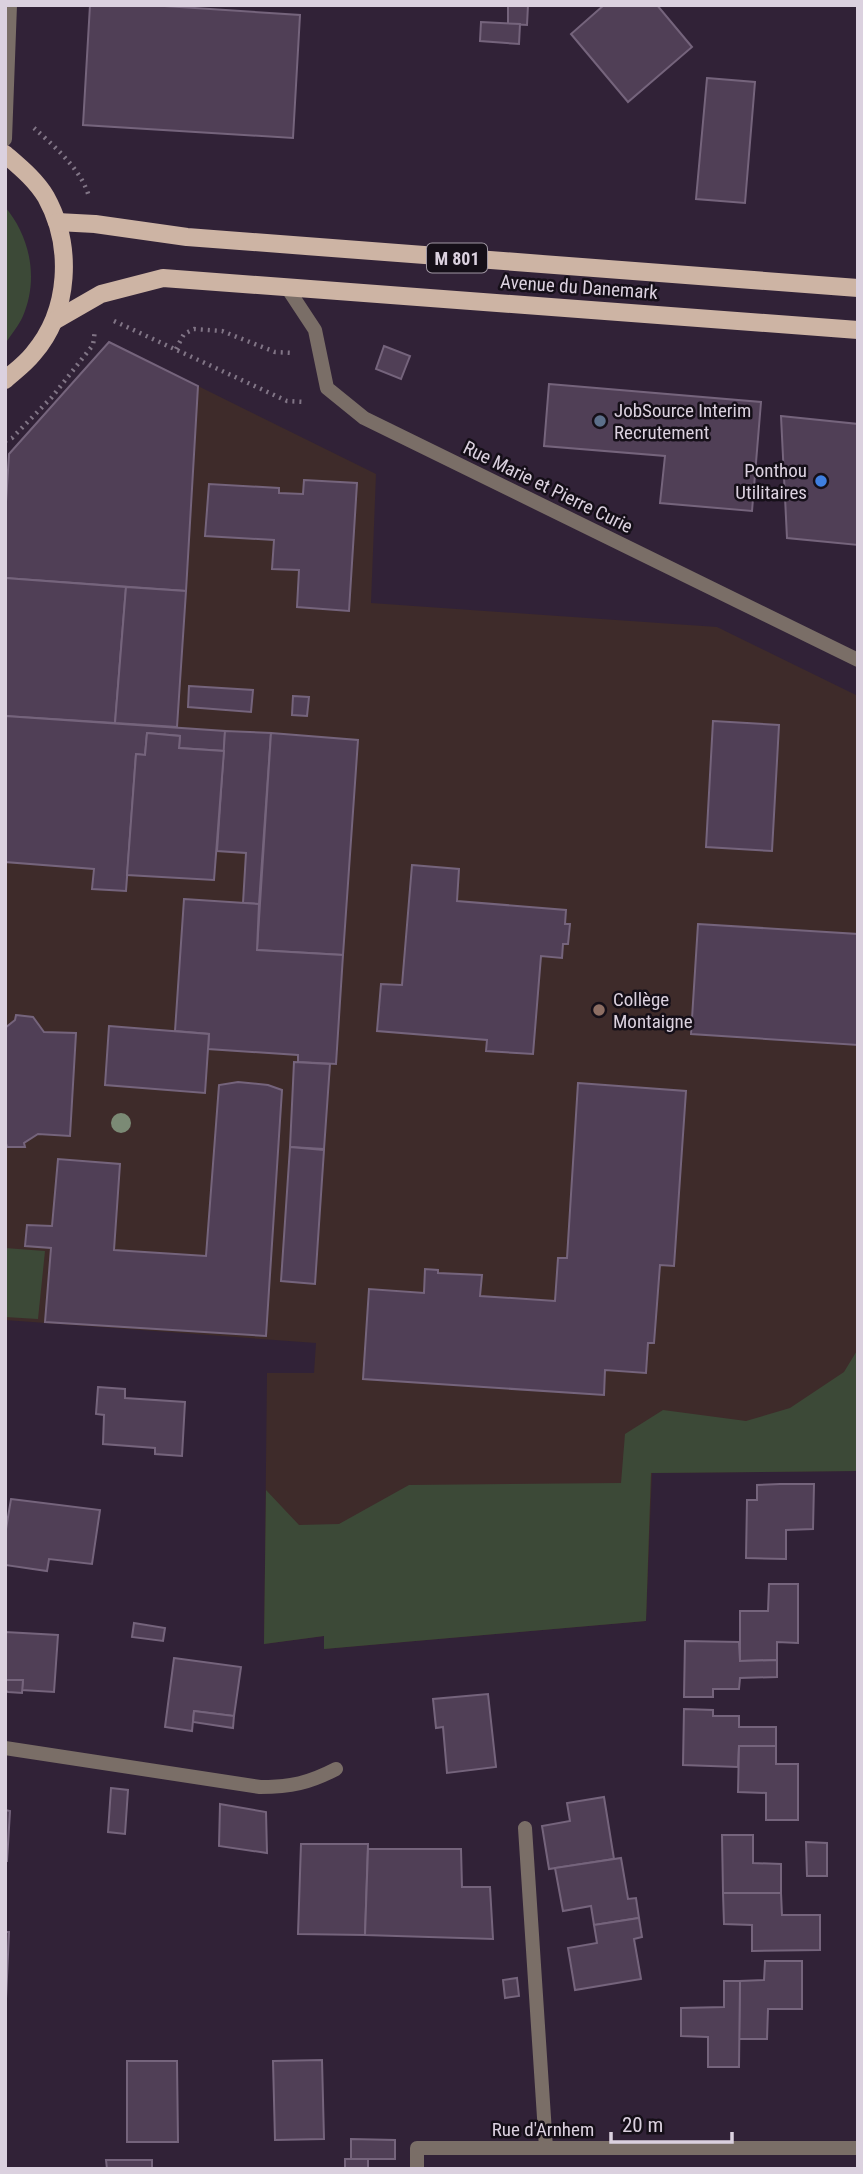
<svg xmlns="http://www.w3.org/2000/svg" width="863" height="2174" font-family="'Roboto Condensed',sans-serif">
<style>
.education{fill:#3e2b2a}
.green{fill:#3c4937}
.building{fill:#503f56;stroke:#75647c;stroke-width:2}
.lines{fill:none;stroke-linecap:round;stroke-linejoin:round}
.path{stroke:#817586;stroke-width:4.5;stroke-dasharray:2 5;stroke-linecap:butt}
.service{stroke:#7a6e67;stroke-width:14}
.minor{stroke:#7a6e67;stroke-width:14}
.primary{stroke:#cdb4a4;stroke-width:18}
.tree{fill:#7b8a75}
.service-dot{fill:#5c6f8a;stroke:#150f18;stroke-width:2.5}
.shop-dot{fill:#3f7fe0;stroke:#150f18;stroke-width:2.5}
.education-dot{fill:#8d6e63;stroke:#150f18;stroke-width:2.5}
.labels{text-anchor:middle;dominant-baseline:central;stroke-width:5;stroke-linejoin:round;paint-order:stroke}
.shield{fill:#150f18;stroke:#a097a3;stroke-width:2}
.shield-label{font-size:18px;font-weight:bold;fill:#dbd1df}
.street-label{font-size:19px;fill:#dbd1df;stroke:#150f18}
.poi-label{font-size:19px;fill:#dbd1df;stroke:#150f18;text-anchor:start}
</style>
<rect width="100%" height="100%" fill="#312237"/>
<path class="education" d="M198,386L376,474L371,603L717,627L858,696V1471L652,1473L646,1621L324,1649V1636L264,1644L267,1373H314L316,1343L5,1320V716L177,727Z"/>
<g class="green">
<path d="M5,207C30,236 39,279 23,316C19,325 11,335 5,344Z"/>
<path d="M5,1248L45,1251L38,1319L5,1317Z"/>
<path d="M858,1349V1471L651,1473L646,1621L324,1649V1636L264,1644L266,1490L299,1525L339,1524L409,1485L621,1483L625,1434L663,1410L746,1421L790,1408L844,1372Z"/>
</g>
<g class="building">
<path d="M90,5H149L300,15L293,138L83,125Z"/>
<path d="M508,5H528L527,25L508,24Z"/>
<path d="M604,5H657L692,47L628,102L571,34Z"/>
<path d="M481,22L520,24L519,44L480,41Z"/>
<path d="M707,78L755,82L745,203L696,199Z"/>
<path d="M109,342L198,386L186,591L5,578V518L9,454Z"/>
<path d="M384,346L410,356L401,379L376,369Z"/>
<path d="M549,384L761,402L752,511L660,503L665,456L544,446Z"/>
<path d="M781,416L858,424V545L787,538Z"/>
<path d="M304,480L357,483L349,611L297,607L299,570L272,569L274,540L205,536L209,484L279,488V493L303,494Z"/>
<path d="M5,578L126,587L115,723L5,716Z"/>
<path d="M126,587L186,591L177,727L115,723Z"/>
<path d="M189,686L253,690L251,712L188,707Z"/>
<path d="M293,696L309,697L307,716L292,715Z"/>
<path d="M5,716L225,731L224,751L179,748L180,736L147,733L145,755L136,754L126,891L92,889L94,869L5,862Z"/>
<path d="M713,721L779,725L772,851L706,847Z"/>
<path d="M225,731L271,733L259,904L243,903L246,853L217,851Z"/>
<path d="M147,733L180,736L179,748L224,751L214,880L127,875L136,754L145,755Z"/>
<path d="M271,733L358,740L343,955L257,950Z"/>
<path d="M412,865L459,869L457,901L566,910L565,924H570L568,944H563L562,958L541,956L533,1054L486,1051L487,1040L377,1031L381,984L402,985Z"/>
<path d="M184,899L259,904L257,950L343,955L336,1064L298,1062V1055L208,1049L209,1034L175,1031Z"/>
<path d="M698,924L858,934V1045L691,1034Z"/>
<path d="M16,1015L33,1017L44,1032L76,1033L70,1136L38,1134L24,1143L25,1147H7L5,1140V1028L15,1020Z"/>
<path d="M109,1026L209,1034L205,1093L105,1085Z"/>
<path d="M294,1062L330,1064L324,1149L290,1147Z"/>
<path d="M238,1082L268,1085L282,1090L266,1336L45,1322L51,1248L25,1246L27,1225L52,1226L58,1159L120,1164L114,1250L206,1256L219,1085Z"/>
<path d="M578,1083L686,1091L674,1266L660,1265L654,1343H648L646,1373L605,1370L604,1395L363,1379L369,1289L424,1293L425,1269L438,1270V1273L482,1275L480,1296L555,1301L558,1258H567Z"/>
<path d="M290,1147L324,1150L315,1284L281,1281Z"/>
<path d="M98,1387L125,1389V1398L185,1402L182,1456L155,1454V1448L103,1444L104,1415L96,1414Z"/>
<path d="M780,1484H814L813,1529L786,1530V1559L746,1558L747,1500H757V1485Z"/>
<path d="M11,1499L100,1510L92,1564L49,1559L47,1571L5,1565V1535Z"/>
<path d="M769,1584H798V1643L777,1642V1660L740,1661V1611H768Z"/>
<path d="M134,1623L165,1628L163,1641L132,1637Z"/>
<path d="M5,1632L58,1635L54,1692L22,1690L23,1680H5Z"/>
<path d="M685,1641L739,1642L740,1661L777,1660V1677L740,1678L739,1689H713V1697H684Z"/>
<path d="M174,1658L241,1667L234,1716L194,1711L192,1731L165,1727Z"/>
<path d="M5,1680H23L22,1693L8,1692L5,1690Z"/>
<path d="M488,1694L496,1767L447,1773L443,1727L436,1728L433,1699Z"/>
<path d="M684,1709L713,1710V1716H739V1727H776V1746H739L738,1767L683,1765Z"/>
<path d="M194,1711L234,1716L233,1728L193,1722Z"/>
<path d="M739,1746H776V1764H798V1820H766V1793L738,1792Z"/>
<path d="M111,1788L128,1790L125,1834L108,1832Z"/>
<path d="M604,1797L614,1859L549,1869L542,1826L570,1821L567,1803Z"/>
<path d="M220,1804L266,1812L267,1853L219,1846Z"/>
<path d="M5,1810L10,1811L7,1861H5Z"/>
<path d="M722,1835H753V1863L781,1864V1893H723Z"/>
<path d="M806,1842L827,1843V1876H807Z"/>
<path d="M301,1844H368L365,1935L298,1934Z"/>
<path d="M368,1849H461L462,1887H490L493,1939L365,1935Z"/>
<path d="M621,1858L628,1899L636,1898L639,1918L594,1925L591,1906L563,1911L555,1868Z"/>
<path d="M723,1893H781L782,1915H820V1950L752,1951V1925L724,1924Z"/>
<path d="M639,1918L642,1937L634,1939L641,1979L575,1990L568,1948L597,1943L594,1925Z"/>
<path d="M5,1932H9L6,1999H5Z"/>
<path d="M765,1961H802V2009H768L767,2039H739L740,1981L764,1980Z"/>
<path d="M517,1978L519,1996L505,1998L503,1980Z"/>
<path d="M724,1981H740L739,2067H708V2037L681,2036V2008L724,2007Z"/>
<path d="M322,2060L324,2139L275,2140L273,2061Z"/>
<path d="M127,2061H177L178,2142H127Z"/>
<path d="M351,2139L395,2140V2159H351Z"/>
<rect x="345" y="2159" width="23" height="10"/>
<path d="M106,2160H152V2169H107Z"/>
</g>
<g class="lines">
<g class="path">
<path d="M34,128C54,146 82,170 89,197"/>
<path d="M114,321L287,401L305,402"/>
<path d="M176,349L184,334L194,329L222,331L275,352L294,353"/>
<path d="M5,441L12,438L52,397L93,345L95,330"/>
</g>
<path class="service" d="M525,1828L546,2148"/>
<g class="minor">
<path d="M5,139L10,5"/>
<path d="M286,286L315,330L327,388L364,418L858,660"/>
<path d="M5,1748L260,1787C291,1787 309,1783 336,1769"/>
<path d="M417,2169V2148H858"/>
</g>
<g class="primary">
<path d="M5,154C20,167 36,180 46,197C73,246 70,311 33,354C25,364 14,372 5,380"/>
<path d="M57,222L95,224L187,237L858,288"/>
<path d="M54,321L101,294L163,278L858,330"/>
</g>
</g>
<circle class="tree" cx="121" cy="1123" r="10"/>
<circle class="service-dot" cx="600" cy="421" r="7"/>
<circle class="shop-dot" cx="821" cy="481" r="7"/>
<circle class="education-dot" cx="599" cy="1010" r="7"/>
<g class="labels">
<rect class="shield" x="427" y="243.5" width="60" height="29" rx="5"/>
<g class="shield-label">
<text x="457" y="258">M 801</text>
</g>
<g class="street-label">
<text transform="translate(579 287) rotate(4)">Avenue du Danemark</text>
<text transform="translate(548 487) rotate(26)">Rue Marie et Pierre Curie</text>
<text x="543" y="2129">Rue d'Arnhem</text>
</g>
<g class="poi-label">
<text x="614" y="410">JobSource Interim<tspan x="614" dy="22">Recrutement</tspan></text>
<text x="807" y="470" text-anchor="end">Ponthou<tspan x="807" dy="22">Utilitaires</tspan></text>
<text x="613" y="999">Collège<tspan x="613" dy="22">Montaigne</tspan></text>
</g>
</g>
<rect width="863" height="2174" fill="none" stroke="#dbd1df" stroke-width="14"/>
<path d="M611 2132v10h121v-10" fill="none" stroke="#dbd1df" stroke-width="3.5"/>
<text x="622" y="2132" font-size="21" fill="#dbd1df" stroke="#150f18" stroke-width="5" paint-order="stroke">20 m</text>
</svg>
